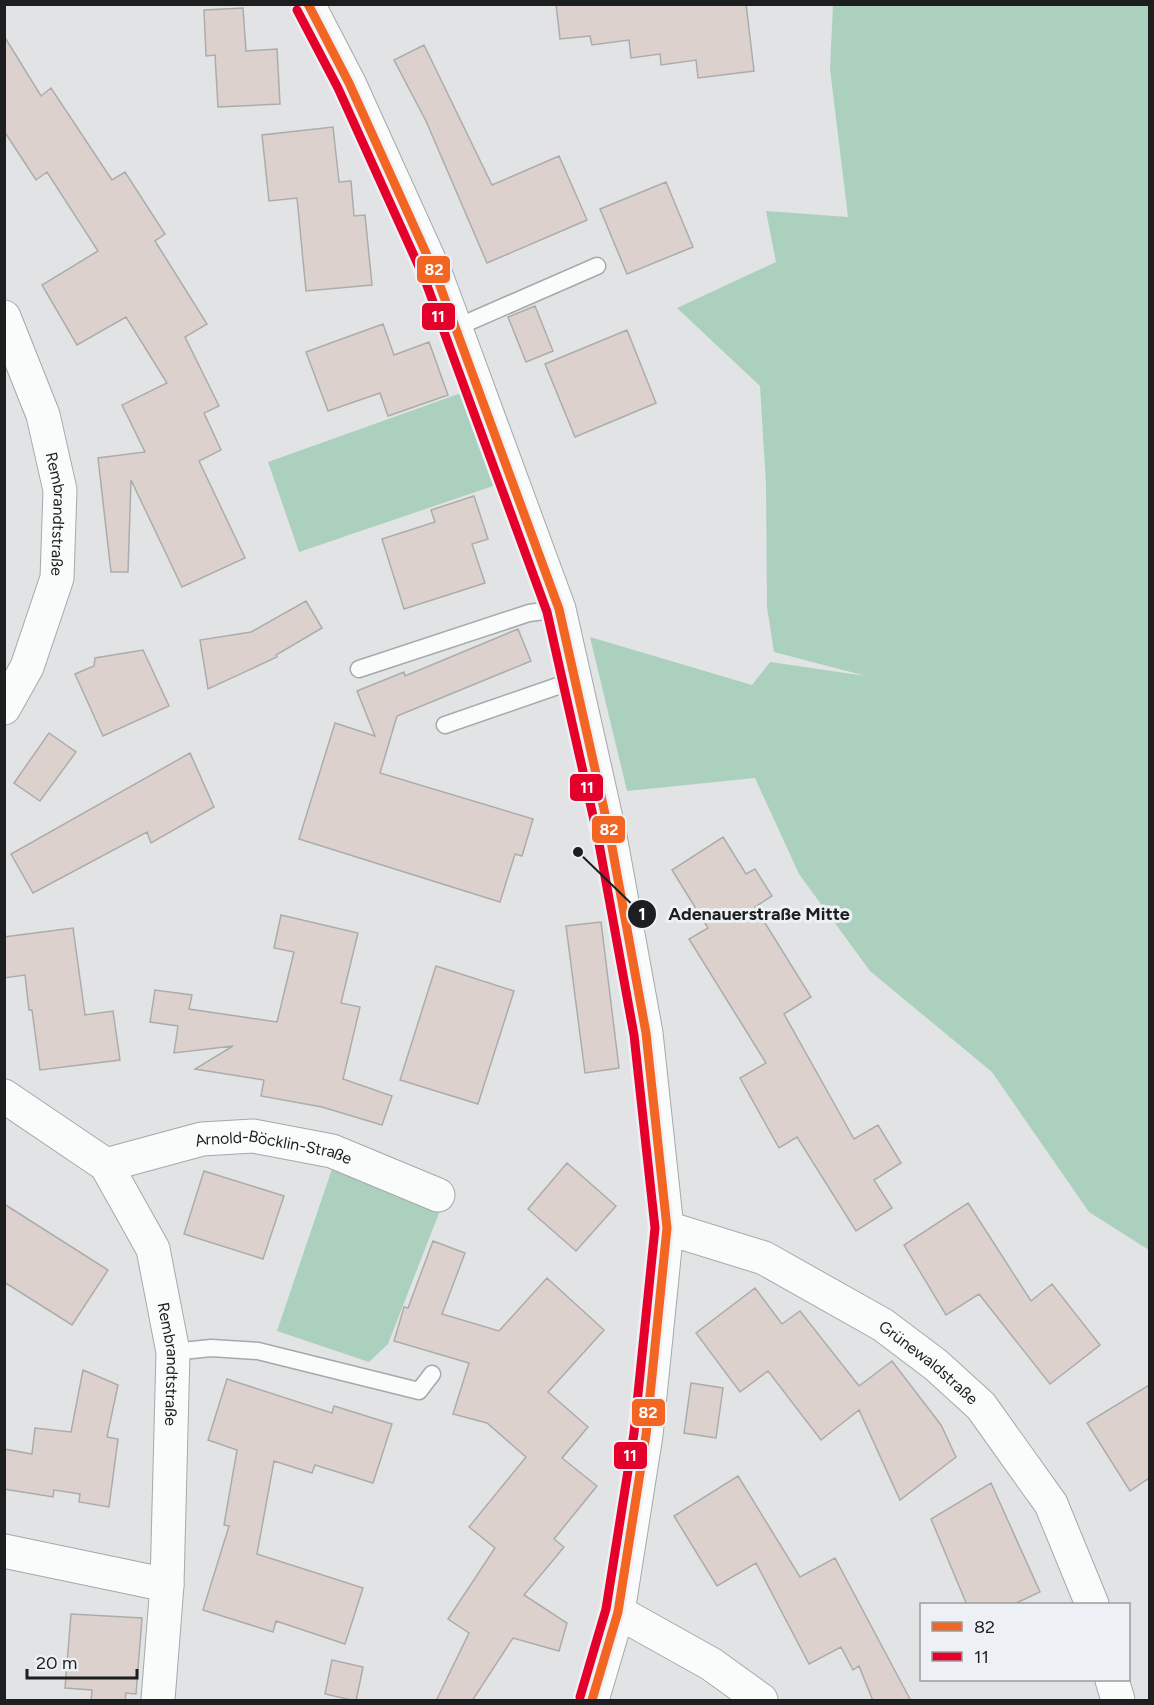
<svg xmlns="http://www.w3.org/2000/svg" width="1154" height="1705" font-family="Figtree,sans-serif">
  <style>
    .green { fill: #acd0be }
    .building { fill: #ddd1cd; stroke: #acacac; stroke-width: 1.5 }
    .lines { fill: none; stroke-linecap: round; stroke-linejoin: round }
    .lane-casing { stroke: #a6a8a9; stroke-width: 19 }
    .street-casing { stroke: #a6a8a9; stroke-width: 35 }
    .lane { stroke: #fafbfb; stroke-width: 16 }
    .street { stroke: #fafbfb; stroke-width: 33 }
    .bus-1-casing { stroke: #edf0f4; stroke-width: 14 }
    .bus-2-casing { stroke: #edf0f4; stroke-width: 14 }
    .bus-1 { stroke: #f26522; stroke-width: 9 }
    .bus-2 { stroke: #e4002b; stroke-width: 9 }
    .labels { text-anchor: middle; stroke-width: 6; stroke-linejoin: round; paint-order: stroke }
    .street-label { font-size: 16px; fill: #1d1e1f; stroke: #edf0f4 }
    .leader { fill: none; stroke: #1d1e1f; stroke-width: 2 }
    .callout-dot { fill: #1d1e1f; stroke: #edf0f4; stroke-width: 2 }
    .mark-label { font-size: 18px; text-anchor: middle; font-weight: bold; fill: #fff }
    .callout-label { font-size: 18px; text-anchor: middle; font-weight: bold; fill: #1d1e1f; stroke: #edf0f4; stroke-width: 6; stroke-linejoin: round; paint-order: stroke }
    .line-badge { stroke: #edf0f4; stroke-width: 2 }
    .badge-label { font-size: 16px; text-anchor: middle; font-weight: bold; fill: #fff }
  </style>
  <rect width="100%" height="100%" fill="#e1e3e5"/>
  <path class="green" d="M833 5H1149V1250L1089 1212 992 1072 870 971 799 874 755 778 627 791 590 637 752 685 770 662 866 676 774 652 767 607 766 484 760 386 677 308 776 262 766 211 848 217 830 69Z
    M464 392 499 484 299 552 268 462Z
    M333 1166 441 1208 388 1344 369 1362 277 1331Z"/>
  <path class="building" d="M556 4H746L754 71 698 78 696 60 661 65 660 54 631 58 629 40 592 45 590 36 560 39Z
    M243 8 246 51 277 49 280 104 218 107 215 55 206 56 204 10Z
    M4 36 41 96 51 88 112 180 125 172 165 234 155 241 207 324 185 337 219 406 204 413 221 450 199 461 245 558 182 587 131 480 128 572H111L98 458 145 452 122 405 167 383 126 317 77 345 42 285 98 251 47 172 36 180 4 131Z
    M424 45 492 185 559 156 587 220 487 263 426 121 394 60Z
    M333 127 339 182 351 181 354 216 365 215 372 285 306 291 297 198 269 201 262 135Z
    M666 182 693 247 627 274 600 209Z
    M535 306 553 351 526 362 508 317Z
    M383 324 394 355 429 342 448 395 388 416 380 393 328 411 306 352Z
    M627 330 656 403 575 437 545 364Z
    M474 496 488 539 472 544 485 583 404 609 382 539 435 522 431 510Z
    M306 601 322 628 276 655 277 657 208 689 200 640 251 632Z
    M518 629 531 661 397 716 380 773 533 819 522 856 515 854 500 902 299 839 335 723 375 736 357 691 404 672 405 676Z
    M143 650 169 706 103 736 75 674 94 666 95 658Z
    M49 733 76 752 40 801 14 783Z
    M190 753 214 807 151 843 147 832 33 893 11 854Z
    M723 837 746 874 755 869 772 896 755 907 811 997 784 1014 854 1139 878 1125 901 1163 874 1180 892 1208 856 1231 797 1137 779 1148 740 1078 766 1063 689 939 708 928 672 870Z
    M281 915 358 933 341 1003 360 1007 343 1079 392 1096 382 1125 322 1107 261 1096 264 1080 195 1069 233 1046 174 1053 178 1026 150 1022 155 990 192 995 189 1009 277 1022 294 952 274 948Z
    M601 922 619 1068 585 1073 566 926Z
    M73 928 85 1015 113 1011 120 1060 40 1070 32 1010H29L25 975 4 978V937Z
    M436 966 514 991 478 1104 400 1080Z
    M567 1163 616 1206 576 1251 528 1209Z
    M204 1171 284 1196 263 1259 184 1234Z
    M968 1203 1031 1301 1052 1284 1100 1345 1050 1384 979 1294 946 1315 904 1245Z
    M4 1204 108 1270 72 1325 4 1282Z
    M433 1241 465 1253 442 1314 499 1331 547 1278 604 1330 548 1392 588 1427 562 1458 597 1486 554 1539 564 1547 524 1595 567 1623 559 1651 513 1638 472 1701H436L469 1633 448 1619 495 1548 469 1527 526 1457 487 1423 453 1414 469 1363 394 1341 404 1307 408 1308Z
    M755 1288 782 1324 800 1311 859 1386 892 1361 941 1425 956 1457 900 1500 859 1410 821 1440 768 1371 740 1392 696 1333Z
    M83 1370 118 1385 107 1437 118 1439 109 1507 79 1502 80 1494 54 1490 53 1497 4 1489V1449L32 1454 35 1428 71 1432Z
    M227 1379 332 1413 334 1406 392 1424 373 1483 315 1465 312 1473 274 1461 257 1554 363 1588 345 1644 276 1621 273 1632 203 1610 229 1526 224 1525 237 1450 208 1440Z
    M691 1383 723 1388 716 1438 684 1433Z
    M1149 1385V1478L1130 1491 1087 1423Z
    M738 1476 800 1577 835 1558 911 1701H873L859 1666 853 1670 841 1647 809 1664 756 1563 717 1586 674 1516Z
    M991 1483 1040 1592 1012 1605H967L931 1519Z
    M71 1614 142 1618 136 1694 126 1693 125 1701H91L92 1690 65 1688Z
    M332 1660 363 1667 356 1701 325 1694Z"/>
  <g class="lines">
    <g class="lane-casing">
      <path id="lane" d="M455 328 597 266
        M359 669 529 613 559 609
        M445 725 575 680
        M173 1352 211 1348 258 1351 419 1391 432 1374"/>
    </g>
    <g class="street-casing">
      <g id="street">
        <path d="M308 4 349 83 436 275 559 609 610 836 646 1033 667 1228 646 1435 618 1612 592 1700"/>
        <path id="s1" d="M4 317 43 415 60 490 57 578 27 667 4 708"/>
        <path id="s2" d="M4 1096 106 1165 153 1249 173 1352 167 1585 158 1700"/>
        <path id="s3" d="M106 1165 202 1139 253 1136 332 1151 438 1195"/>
        <path id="s4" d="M667 1228 764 1258 883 1325 936 1365 981 1406 1051 1504 1092 1604"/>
        <path d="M4 1551 167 1585"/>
        <path d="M618 1612 711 1664 761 1700"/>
        <path d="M1112 1680 1118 1700"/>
      </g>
    </g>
    <use href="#lane" class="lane"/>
    <use href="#street" class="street"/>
    <g class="bus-1-casing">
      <path id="bus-1" d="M308 4 349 83 436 275 559 609 610 836 646 1033 667 1228 646 1435 618 1612 592 1700"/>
    </g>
    <g class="bus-2-casing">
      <path id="bus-2" d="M297 10 338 88 425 280 547 612 598 838 634 1035 655 1228 634 1433 606 1609 580 1697"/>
    </g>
    <use href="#bus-1" class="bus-1"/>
    <use href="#bus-2" class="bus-2"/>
  </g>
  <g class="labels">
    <g class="street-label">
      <text dy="6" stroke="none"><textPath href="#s1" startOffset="206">Rembrandtstraße</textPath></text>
      <text dy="6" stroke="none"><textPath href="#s3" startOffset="172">Arnold-Böcklin-Straße</textPath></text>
      <text dy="6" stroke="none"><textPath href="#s4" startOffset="297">Grünewaldstraße</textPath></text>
      <text dy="6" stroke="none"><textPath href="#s2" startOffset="336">Rembrandtstraße</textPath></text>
    </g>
  </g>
  <path class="leader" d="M578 852L642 914"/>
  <g class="callout-dot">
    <circle cx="578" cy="852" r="6"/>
    <circle cx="642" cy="914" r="15"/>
  </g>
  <g class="mark-label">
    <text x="642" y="920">1</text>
  </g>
  <g class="callout-label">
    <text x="759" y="920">Adenauerstraße Mitte</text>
  </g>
  <g class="line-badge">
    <rect x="416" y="255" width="35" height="29" rx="6" fill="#f26522"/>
    <rect x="421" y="302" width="35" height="29" rx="6" fill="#e4002b"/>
    <rect x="569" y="773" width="35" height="29" rx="6" fill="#e4002b"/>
    <rect x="591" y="815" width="35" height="29" rx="6" fill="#f26522"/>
    <rect x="631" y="1398" width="35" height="29" rx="6" fill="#f26522"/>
    <rect x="613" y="1441" width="35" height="29" rx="6" fill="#e4002b"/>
  </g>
  <g class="badge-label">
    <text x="434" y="275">82</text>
    <text x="438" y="322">11</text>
    <text x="587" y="793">11</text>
    <text x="609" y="835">82</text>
    <text x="648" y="1418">82</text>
    <text x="630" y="1461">11</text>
  </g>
  <rect width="1154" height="1705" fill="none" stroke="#1d1e1f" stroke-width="12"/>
  <rect x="920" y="1603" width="210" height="78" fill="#edf0f4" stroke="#9a9c9f" stroke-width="1.5"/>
  <rect x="932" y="1622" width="30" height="9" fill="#f26522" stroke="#9a9c9f" stroke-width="1.5"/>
  <text x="974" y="1633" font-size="18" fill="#1d1e1f">82</text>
  <rect x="932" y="1652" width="30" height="9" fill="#e4002b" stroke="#9a9c9f" stroke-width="1.5"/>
  <text x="974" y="1663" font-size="18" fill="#1d1e1f">11</text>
  <path d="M27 1669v9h110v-9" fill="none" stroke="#1d1e1f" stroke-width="3"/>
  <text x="36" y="1669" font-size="18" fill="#1d1e1f" stroke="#edf0f4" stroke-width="4.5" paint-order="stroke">20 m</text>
</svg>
